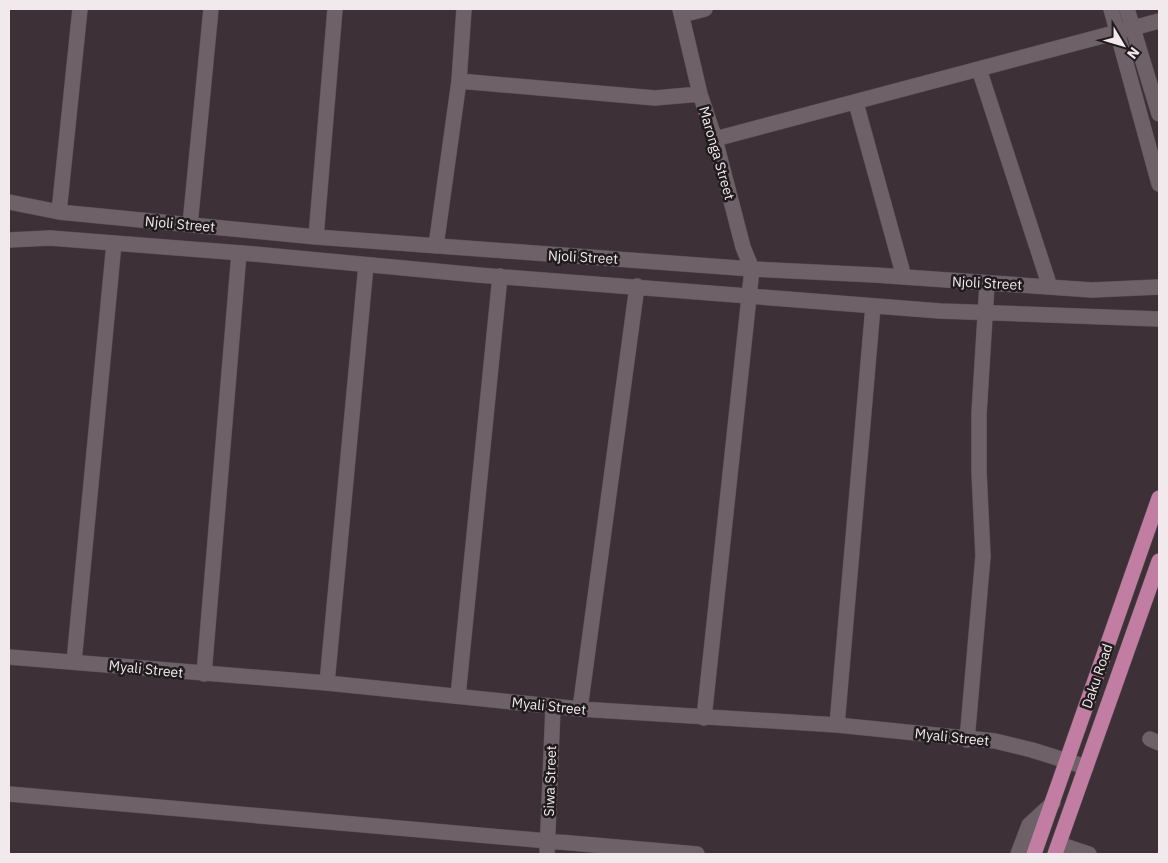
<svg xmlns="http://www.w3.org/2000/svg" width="1168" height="863" font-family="'IBM Plex Sans',sans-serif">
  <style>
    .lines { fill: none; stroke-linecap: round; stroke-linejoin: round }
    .minor-casing { stroke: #594f54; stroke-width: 16 }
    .major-casing { stroke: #594f54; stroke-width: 16 }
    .minor { stroke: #6e6167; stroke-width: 15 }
    .major { stroke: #c27ea2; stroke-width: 15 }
    .labels { text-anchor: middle; stroke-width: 5; stroke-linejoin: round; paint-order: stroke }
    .street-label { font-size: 14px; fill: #f1e9ec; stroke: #201b1d }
  </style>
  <rect width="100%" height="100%" fill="#3d3137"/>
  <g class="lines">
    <g class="minor-casing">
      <path id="minor" d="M680 9 700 94 715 139 743 247 752 269 704 718
        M1111 9 1159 184
        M1127 9 1159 114
        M682 15 705 9
        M979 69 1050 287
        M459 81 655 98 700 94
        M856 103 904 277
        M715 139 1159 21
        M9 202 59 212 316 237 752 269 875 275 1092 290 1159 287
        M59 212 80 9
        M190 225 211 9
        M316 237 335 9
        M9 240 50 238 254 254 478 275 940 311 1159 319
        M436 246 459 81 464 9
        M9 657 327 683 580 709 837 725 995 741 1032 750 1086 767
        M74 662 114 243
        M204 674 239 253
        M327 683 366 265
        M458 696 500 276
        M580 709 637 286
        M837 725 873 306
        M1150 739 1159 743
        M967 740 983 556 979 471V414L987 284
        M9 794 697 854
        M1059 844 1089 854
        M547 854 553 707
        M1018 854 1029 825 1053 803"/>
    </g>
    <g class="major-casing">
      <path id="major" d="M1034 854 1159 498
        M1055 854 1159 561"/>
    </g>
    <use href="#minor" class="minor"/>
    <use href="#major" class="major"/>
  </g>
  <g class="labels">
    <g class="street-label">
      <text transform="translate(717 153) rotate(74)" y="5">Maronga Street</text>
      <text transform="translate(180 224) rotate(5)" y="5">Njoli Street</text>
      <text transform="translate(583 257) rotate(3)" y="5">Njoli Street</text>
      <text transform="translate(987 283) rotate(3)" y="5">Njoli Street</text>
      <text transform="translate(146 669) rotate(6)" y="5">Myali Street</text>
      <text transform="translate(1097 676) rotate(-71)" y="5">Daku Road</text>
      <text transform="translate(549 706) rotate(6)" y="5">Myali Street</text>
      <text transform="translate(952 737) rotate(6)" y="5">Myali Street</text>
      <text transform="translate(550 781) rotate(-88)" y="5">Siwa Street</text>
    </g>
  </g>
  <rect width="1168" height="863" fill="none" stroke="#f1e9ec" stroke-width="20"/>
  <g transform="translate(1123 45) rotate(128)" stroke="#201b1d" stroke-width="4" paint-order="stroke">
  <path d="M0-4L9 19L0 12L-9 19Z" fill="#f1e9ec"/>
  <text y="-8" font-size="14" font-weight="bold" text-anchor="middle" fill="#f1e9ec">N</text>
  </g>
</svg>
